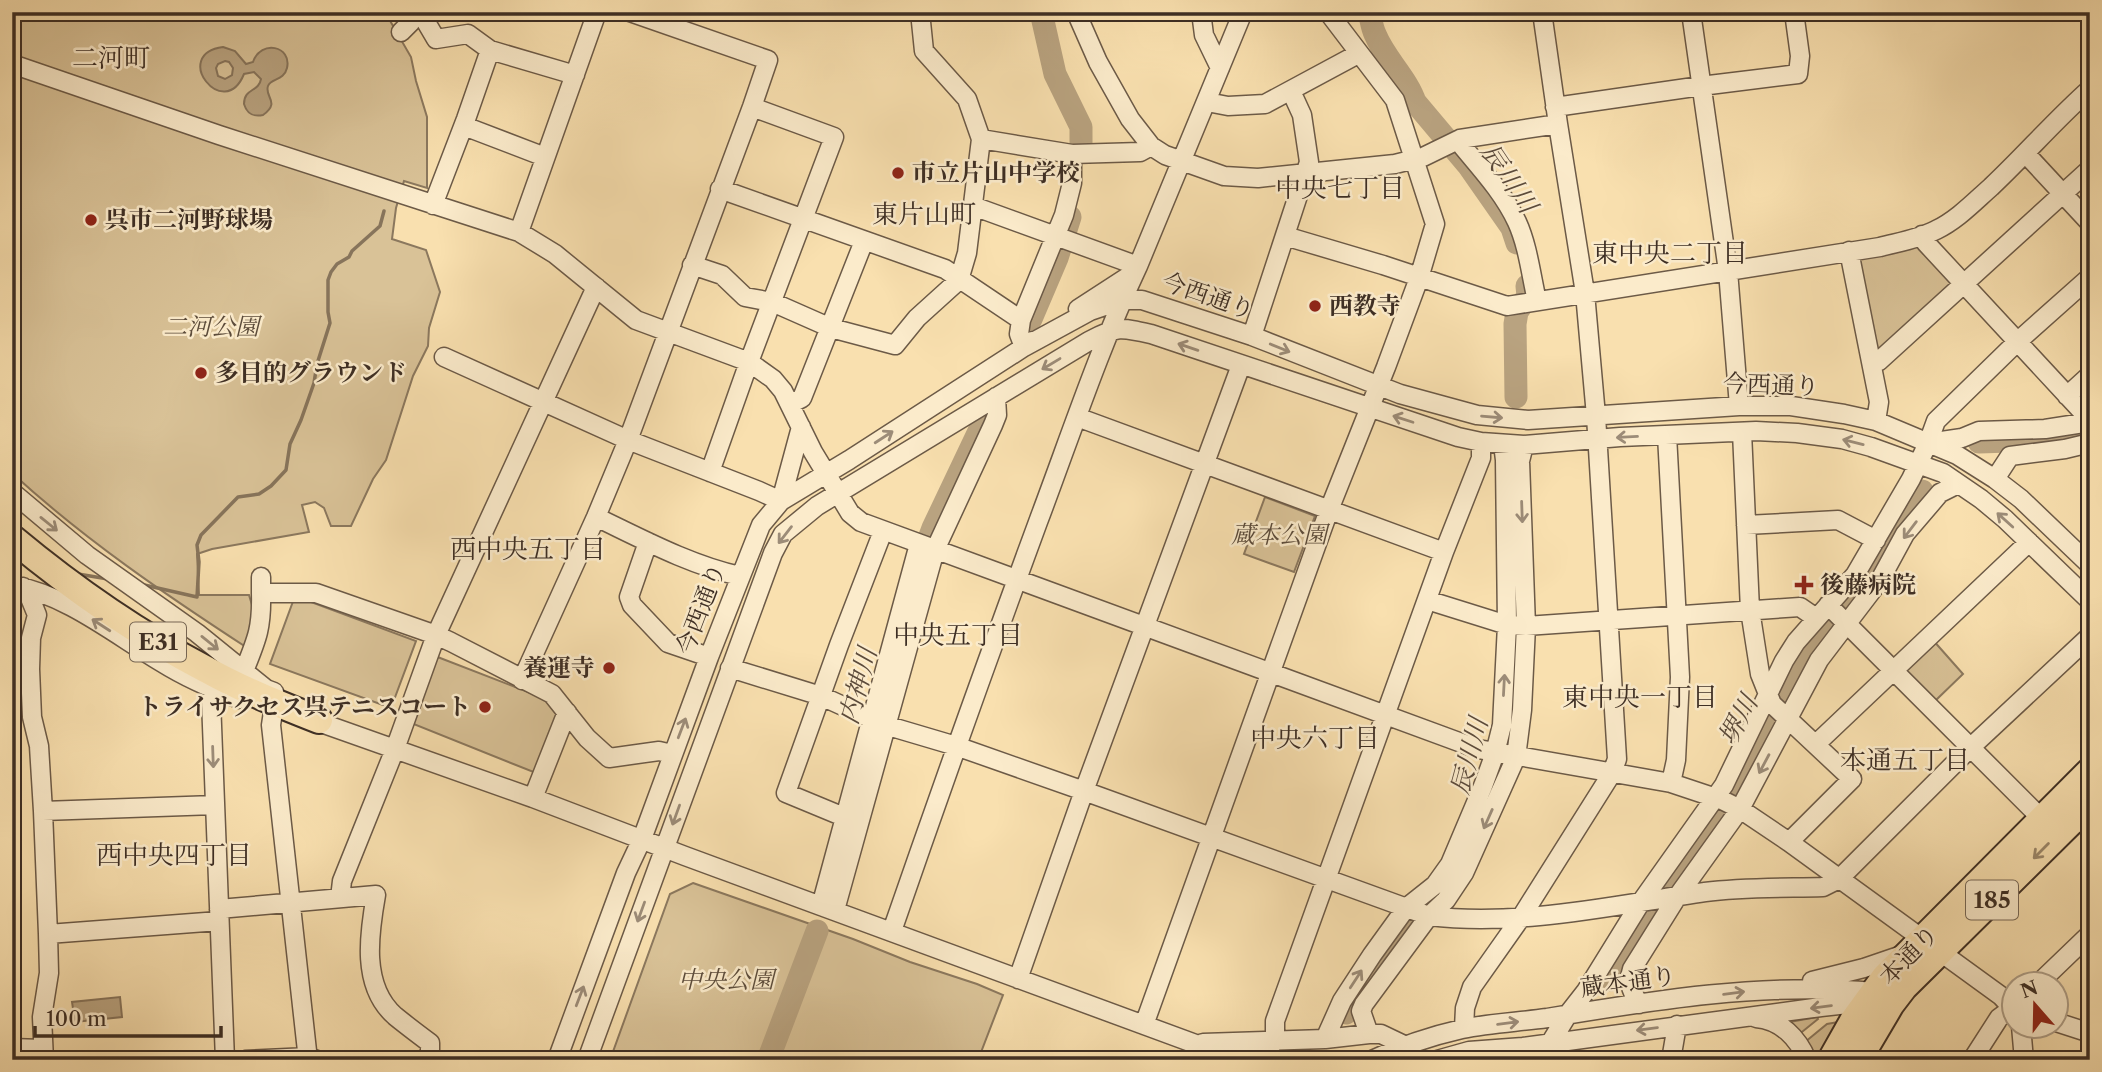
<svg xmlns="http://www.w3.org/2000/svg" width="2102" height="1072" font-family="'Libre Caslon Text','Noto Serif JP',serif">
  <style>
    .green { fill: #d9c297; stroke: #8b785e; stroke-width: 2 }
    .water { fill: #b9a380; stroke: #87745b; stroke-width: 2; fill-rule: evenodd }
    .lines { fill: none; stroke-linecap: round; stroke-linejoin: round }
    .stream { stroke: #87745b; stroke-width: 3.5 }
    .river { stroke: #b9a380; stroke-width: 23 }
    .minor-casing { stroke: #6c5a47; stroke-width: 21 }
    .highway-casing { stroke: #3d2e24; stroke-width: 30 }
    .minor { stroke: #fbebcb; stroke-width: 18 }
    .highway { stroke: #f9e0af; stroke-width: 26 }
    .oneway { stroke: #9c8c78 }
    .oneway2 { stroke: #9b876a }
    .poi-dot { fill: #8f2418; stroke: #fbebcb; stroke-width: 2.5 }
    .labels { text-anchor: middle; stroke-width: 5; stroke-linejoin: round; paint-order: stroke }
    .shield { fill: #fbebcb; stroke: #766756; stroke-width: 2 }
    .shield-label { font-size: 23px; font-weight: bold; fill: #3d2e24 }
    .poi-label { font-size: 24px; font-weight: bold; fill: #3d2e24; stroke: #fbebcb; text-anchor: start }
    .street-label { font-size: 24px; fill: #3d2e24; stroke: #fbebcb }
    .park-label { font-size: 24px; font-style: italic; fill: #5c4c3b; stroke: #fbebcb }
    .neighbourhood-label { font-size: 26px; fill: #3d2e24; stroke: #fbebcb }
    .water-label { font-size: 26px; font-style: italic; fill: #5c4b3b; stroke: #fbebcb }
  </style>
  <rect width="100%" height="100%" fill="#f9e0af"/>
  <filter id="stains"><feTurbulence type="fractalNoise" baseFrequency=".00286" numOctaves="4"/><feColorMatrix values="0 0 0 0 .2 0 0 0 0 .09 0 0 0 0 .02 0 0 0 .5 -.17"/></filter>
  <radialGradient id="worn" r=".72"><stop offset=".6" stop-color="#630" stop-opacity="0"/><stop offset="1" stop-color="#630" stop-opacity=".3"/></radialGradient>
  <path class="green" d="M12 12H385L411 57 416 81 427 117V188L404 181 396 208 392 239 426 250 440 292 429 328 428 346 413 376 386 460 373 479 351 526H331L324 508 315 502 302 505 309 532 212 549 197 554 199 595H249L255 615 249 649C166 595 85 540 12 473Z
    M1921 243 1958 284 1874 358 1853 257Z
    M1265 497 1315 516 1294 572 1244 554Z
    M295 596 416 641 391 708 270 664Z
    M1932 639 1963 674 1935 701 1903 667Z
    M435 656 549 700 559 715 536 773 411 723Z
    M693 883 853 939 910 962 977 984 1003 995 978 1060H610L670 894Z
    M1817 1017 1818 1019 1797 1036 1784 1023Z
    M1838 1022 1829 1045 1817 1060H1811L1805 1042 1827 1024Z"/>
  <path class="water" d="M223 47 235 51 246 64 253 62C261 39 292 46 287 68 284 81 271 78 268 86 264 97 281 102 263 115 253 117 247 114 244 104 244 88 259 92 261 79L254 72 244 74C224 123 170 54 223 47ZM225 61 229 62 233 68 232 75 225 79 218 76 216 68 218 64Z
    M120 997 122 1017 75 1022 72 1002Z"/>
  <g class="lines">
    <path class="stream" d="M78 574 108 579
      M140 584 197 597 199 562 197 545 201 535 238 497 259 494 271 486 286 470 290 444 301 420 314 383 317 364 330 323 328 312V280L331 272 337 264 349 257 352 251 380 226 384 211"/>
    <path class="river" d="M1041 12 1055 74 1081 127V146
      M1369 12C1371 19 1372 28 1375 34 1385 59 1407 78 1415 102L1468 165 1512 228 1517 243
      M1031 319 1057 258 1070 217
      M1516 397 1515 324 1517 312 1528 296 1527 286
      M1979 442 2044 440 2090 431
      M919 565 933 528 981 427
      M1512 684 1515 639V603
      M1611 980 1652 909 1688 852 1720 811 1781 694 1805 655 1829 623 1869 581 1922 491
      M1346 1013 1361 988 1409 927 1432 906
      M768 1060 817 931"/>
    <g class="minor-casing">
      <path id="minor" d="M418 12 426 22 436 39 468 34 490 50 575 75
        M1076 12 1098 62 1130 119 1151 146 1165 155 1224 176 1258 178 1395 164 1423 157 1460 139 1558 124
        M1201 12 1204 35 1220 68
        M1691 12 1728 271 1739 406
        M401 32 411 22V12
        M12 64 219 135 519 232 555 254 636 320 749 362 773 379 783 391 813 452 850 513 861 522 1478 749 1671 783 1722 800 1740 809 1789 842 2001 996 2014 1010
        M1207 102 1228 106 1265 104 1358 54
        M1555 107 1701 86 1798 74 1800 56 1794 12
        M464 126 545 157
        M981 139 1072 154 1140 152 1151 146
        M1460 139 1463 147C1483 171 1504 194 1517 222 1528 246 1531 275 1537 301
        M2026 154 2090 223
        M720 189 945 269 1021 320
        M433 205 466 119 490 50
        M973 206 1138 266
        M519 232 597 12
        M1922 235 1926 243 2090 420
        M1285 236 1383 265 1507 306 1880 247C1899 242 1919 239 1936 230 1957 220 1974 202 1991 187 2025 155 2055 120 2090 89
        M1849 251 1879 402 1876 421
        M692 265 722 275 745 297 772 302 831 328 895 345 917 318 959 280 967 253 981 139 967 99 924 51 920 12
        M1078 309 1135 272
        M1252 336 1309 162 1302 115 1291 91
        M1032 341 1024 347 1019 334 1021 320 1064 215 1072 183V154
        M444 357 628 440 759 491 781 501 801 427
        M1872 363 1879 361 2090 169
        M2067 396 2090 375
        M790 404 802 398 864 241
        M1077 417 1444 552
        M1742 432 1750 610 1760 674 1772 704 1852 779 1789 842
        M1667 435 1680 677 1676 760 1671 783
        M1928 443 1962 438 1979 431 2045 429 2090 422
        M710 472 749 362 834 137 752 107
        M1995 479 2010 456 2065 449 2090 443
        M12 492 87 555 197 633 266 689 274 692
        M596 517C642 539 690 565 740 576
        M1746 525 1838 520 1876 540
        M648 542 629 597 632 605 668 643 709 657
        M261 577V593H316L436 635 451 642 552 694 587 738 609 758 659 751 672 754
        M12 585C67 595 114 634 161 662 185 677 212 689 239 699
        M23 587 28 593 37 615 31 638 30 669 32 717 39 746 43 811 48 934 49 973 42 1017 44 1060
        M1427 600 1507 625 1526 626 1800 607 1816 618
        M1828 605 2042 819
        M730 668 821 696 885 725 956 746 1084 791 1429 916C1520 927 1615 905 1705 892 1744 887 1785 888 1823 887L1839 879 1970 748 2090 636
        M244 671C257 639 262 628 261 593
        M522 680 596 517 628 440 752 107 768 60 630 12
        M214 689 211 700 225 1060
        M273 712 271 725 308 1060
        M310 719 533 798 685 856 1239 1060
        M1816 744 2029 542
        M533 798 567 712
        M43 811 215 805
        M2076 816 2090 829
        M844 817 786 793 839 645 883 531
        M340 898 342 881 395 749 436 635 596 287
        M821 906 919 544
        M219 909 376 895C369 934 361 986 395 1016 406 1025 418 1034 430 1043V1051L427 1060
        M835 910 935 550 993 425 997 415 996 397
        M892 931C939 795 988 658 1038 522 1070 437 1099 349 1138 266L1243 12
        M48 934 219 921
        M1018 979 1084 791 1241 365
        M1812 981 1864 968 1902 955
        M2038 984 2090 934
        M1639 1004C1632 991 1627 984 1632 969L1677 897 1740 809 1819 660 1880 580 1905 534 1940 493 1958 484
        M1756 1018C1781 1020 1798 1038 1807 1060
        M2056 1022 2090 1033
        M1144 1025 1329 510 1386 367 1419 278 1435 224 1395 100 1328 12
        M2021 1026 2024 1060
        M1464 1028 1465 1008 1472 987 1520 919 1612 773 1617 759 1596 416 1585 293 1558 124 1542 12
        M1369 1034 1361 1011 1364 1004 1429 916 1446 900 1464 873 1516 757 1522 710 1526 626 1520 461 1524 445
        M1325 1039 1342 1001 1372 955 1406 908 1435 885 1450 864 1483 786 1495 753 1502 725 1507 625 1505 460 1503 444
        M1275 1042V1021L1444 552 1481 458V442
        M1203 1043 1325 1039 1369 1034H1381L1404 1045
        M12 1048 42 1049
        M245 1060 309 1057 317 1060
        M557 1060 626 873 642 839 709 657 761 525 781 501 849 460 1024 347 1090 311 1122 300H1142L1252 336 1400 394 1477 415 1528 420 1739 406H1791L1844 414 1876 421 1957 455 1995 479 2021 499 2090 565
        M587 1060 773 553 783 534 817 506 1089 341C1117 326 1121 327 1151 334L1458 437 1481 442 1524 445 1620 437 1756 431 1797 433 1842 439 1871 447 1943 473 1981 499 2005 519 2090 601
        M1372 1060C1401 1046 1431 1036 1462 1029 1490 1023 1519 1022 1547 1018 1655 1000 1765 982 1874 992L1882 994
        M1437 1060 1469 1051 1523 1047 1821 1007 1866 1002 1873 1004
        M1540 1060 1568 1014 1586 991 1641 902 1724 785 1784 661 1796 642 1855 575 1911 479 1928 443 1936 421 2017 342 2090 277
        M1671 1060 1677 1025
        M1972 1060 1999 1018 2014 1007"/>
    </g>
    <g class="highway-casing">
      <path id="highway" d="M12 538C72 588 138 634 207 670 243 690 281 705 319 720
        M1831 1060 1853 1021 1885 977 2090 771
        M1858 1060 1891 1004 1904 987 2090 803"/>
    </g>
    <use href="#minor" class="minor"/>
    <use href="#highway" class="highway"/>
  </g>
  <defs><path id="oneway-shaft" d="M-6 0H5M1.5-3L5.5 0L1.5 3" fill="none" stroke-width="1.6" stroke-linecap="round" stroke-linejoin="round" transform="scale(1.75)"/></defs>
  <g class="oneway">
    <use href="#oneway-shaft" transform="translate(1188 347) rotate(-161)"/>
    <use href="#oneway-shaft" transform="translate(1280 348) rotate(22)"/>
    <use href="#oneway-shaft" transform="translate(1051 364) rotate(149)"/>
    <use href="#oneway-shaft" transform="translate(1492 417) rotate(5)"/>
    <use href="#oneway-shaft" transform="translate(1403 419) rotate(-162)"/>
    <use href="#oneway-shaft" transform="translate(884 437) rotate(-33)"/>
    <use href="#oneway-shaft" transform="translate(1627 437) rotate(177)"/>
    <use href="#oneway-shaft" transform="translate(1853 442) rotate(-166)"/>
    <use href="#oneway-shaft" transform="translate(1522 512) rotate(88)"/>
    <use href="#oneway-shaft" transform="translate(2005 520) rotate(-138)"/>
    <use href="#oneway-shaft" transform="translate(49 524) rotate(39)"/>
    <use href="#oneway-shaft" transform="translate(1910 530) rotate(127)"/>
    <use href="#oneway-shaft" transform="translate(785 535) rotate(128)"/>
    <use href="#oneway-shaft" transform="translate(101 625) rotate(-147)"/>
    <use href="#oneway-shaft" transform="translate(210 643) rotate(39)"/>
    <use href="#oneway-shaft" transform="translate(1504 685) rotate(-87)"/>
    <use href="#oneway-shaft" transform="translate(682 728) rotate(-69)"/>
    <use href="#oneway-shaft" transform="translate(213 757) rotate(88)"/>
    <use href="#oneway-shaft" transform="translate(1764 764) rotate(118)"/>
    <use href="#oneway-shaft" transform="translate(676 815) rotate(110)"/>
    <use href="#oneway-shaft" transform="translate(1488 819) rotate(114)"/>
    <use href="#oneway-shaft" transform="translate(641 912) rotate(110)"/>
    <use href="#oneway-shaft" transform="translate(1356 979) rotate(-57)"/>
    <use href="#oneway-shaft" transform="translate(1734 993) rotate(-7)"/>
    <use href="#oneway-shaft" transform="translate(580 996) rotate(-69)"/>
    <use href="#oneway-shaft" transform="translate(1821 1007) rotate(173)"/>
    <use href="#oneway-shaft" transform="translate(1508 1023) rotate(-7)"/>
    <use href="#oneway-shaft" transform="translate(1647 1029) rotate(173)"/>
  </g>
  <use class="oneway2" href="#oneway-shaft" transform="translate(2041 851) rotate(135)"/>
  <g class="poi-dot">
    <circle cx="898" cy="173" r="7"/>
    <circle cx="91" cy="220" r="7"/>
    <circle cx="1315" cy="306" r="7"/>
    <circle cx="201" cy="373" r="7"/>
    <path d="M1800.5 574.5h7v7h7v7h-7v7h-7v-7h-7v-7h7z"/>
    <circle cx="609" cy="668" r="7"/>
    <circle cx="485" cy="707" r="7"/>
  </g>
  <g class="labels">
    <g class="shield">
      <rect x="130" y="622.5" width="56" height="39" rx="5"/>
      <rect x="1966" y="880.5" width="52" height="39" rx="5"/>
    </g>
    <g class="shield-label">
      <text x="158" y="650">E31</text>
      <text x="1992" y="908">185</text>
    </g>
    <g class="poi-label">
      <text x="912" y="181">市立片山中学校</text>
      <text x="105" y="228">呉市二河野球場</text>
      <text x="1329" y="314">西教寺</text>
      <text x="215" y="381">多目的グラウンド</text>
      <text x="1820" y="593">後藤病院</text>
      <text x="595" y="676" text-anchor="end">養運寺</text>
      <text x="471" y="715" text-anchor="end">トライサクセス呉テニスコート</text>
    </g>
    <g class="street-label">
      <text transform="translate(1208 296) rotate(19)" y="8">今西通り</text>
      <text transform="translate(1771 385) rotate(2)" y="8">今西通り</text>
      <text transform="translate(701 609) rotate(-69)" y="8">今西通り</text>
      <text transform="translate(1909 955) rotate(-46)" y="8">本通り</text>
      <text transform="translate(1628 982) rotate(-8)" y="8">蔵本通り</text>
    </g>
    <g class="park-label">
      <text x="211" y="335">二河公園</text>
      <text x="1279" y="543">蔵本公園</text>
      <text x="726" y="988">中央公園</text>
    </g>
    <g class="neighbourhood-label">
      <text x="111" y="67">二河町</text>
      <text x="1340" y="197">中央七丁目</text>
      <text x="924" y="223">東片山町</text>
      <text x="1670" y="262">東中央二丁目</text>
      <text x="528" y="558">西中央五丁目</text>
      <text x="958" y="644">中央五丁目</text>
      <text x="1640" y="706">東中央一丁目</text>
      <text x="1315" y="747">中央六丁目</text>
      <text x="1905" y="769">本通五丁目</text>
      <text x="174" y="864">西中央四丁目</text>
    </g>
    <g class="water-label">
      <text transform="translate(1509 178) rotate(56)" y="9">辰川川</text>
      <text transform="translate(858 686) rotate(-75)" y="9">内神川</text>
      <text transform="translate(1738 720) rotate(-62)" y="9">堺川</text>
      <text transform="translate(1469 756) rotate(-75)" y="9">辰川川</text>
    </g>
  </g>
  <rect width="2102" height="1072" fill="none" stroke="#f9e0af" stroke-width="42"/>
  <rect x="14" y="14" width="2074" height="1044" fill="none" stroke="#3d2e24" stroke-width="3.5"/>
  <rect x="21" y="21" width="2060" height="1030" fill="none" stroke="#3d2e24" stroke-width="2"/>
  <g transform="translate(2035 1005) rotate(340)"><circle r="33" fill="#fbebcb" stroke="#af9f88" stroke-width="2"/>
  <path d="M0-5L12 26L0 18L-12 26Z" fill="#8f2418"/>
  <text y="-10" font-size="19" font-weight="bold" text-anchor="middle" fill="#3d2e24">N</text>
  </g>
  <path d="M35 1026v10h186v-10" fill="none" stroke="#3d2e24" stroke-width="3.5"/>
  <text x="46" y="1026" font-size="21" fill="#3d2e24" stroke="#fbebcb" stroke-width="5" paint-order="stroke">100 m</text>
  <rect width="100%" height="100%" filter="url(#stains)"/>
  <rect width="100%" height="100%" fill="url(#worn)"/>
</svg>
